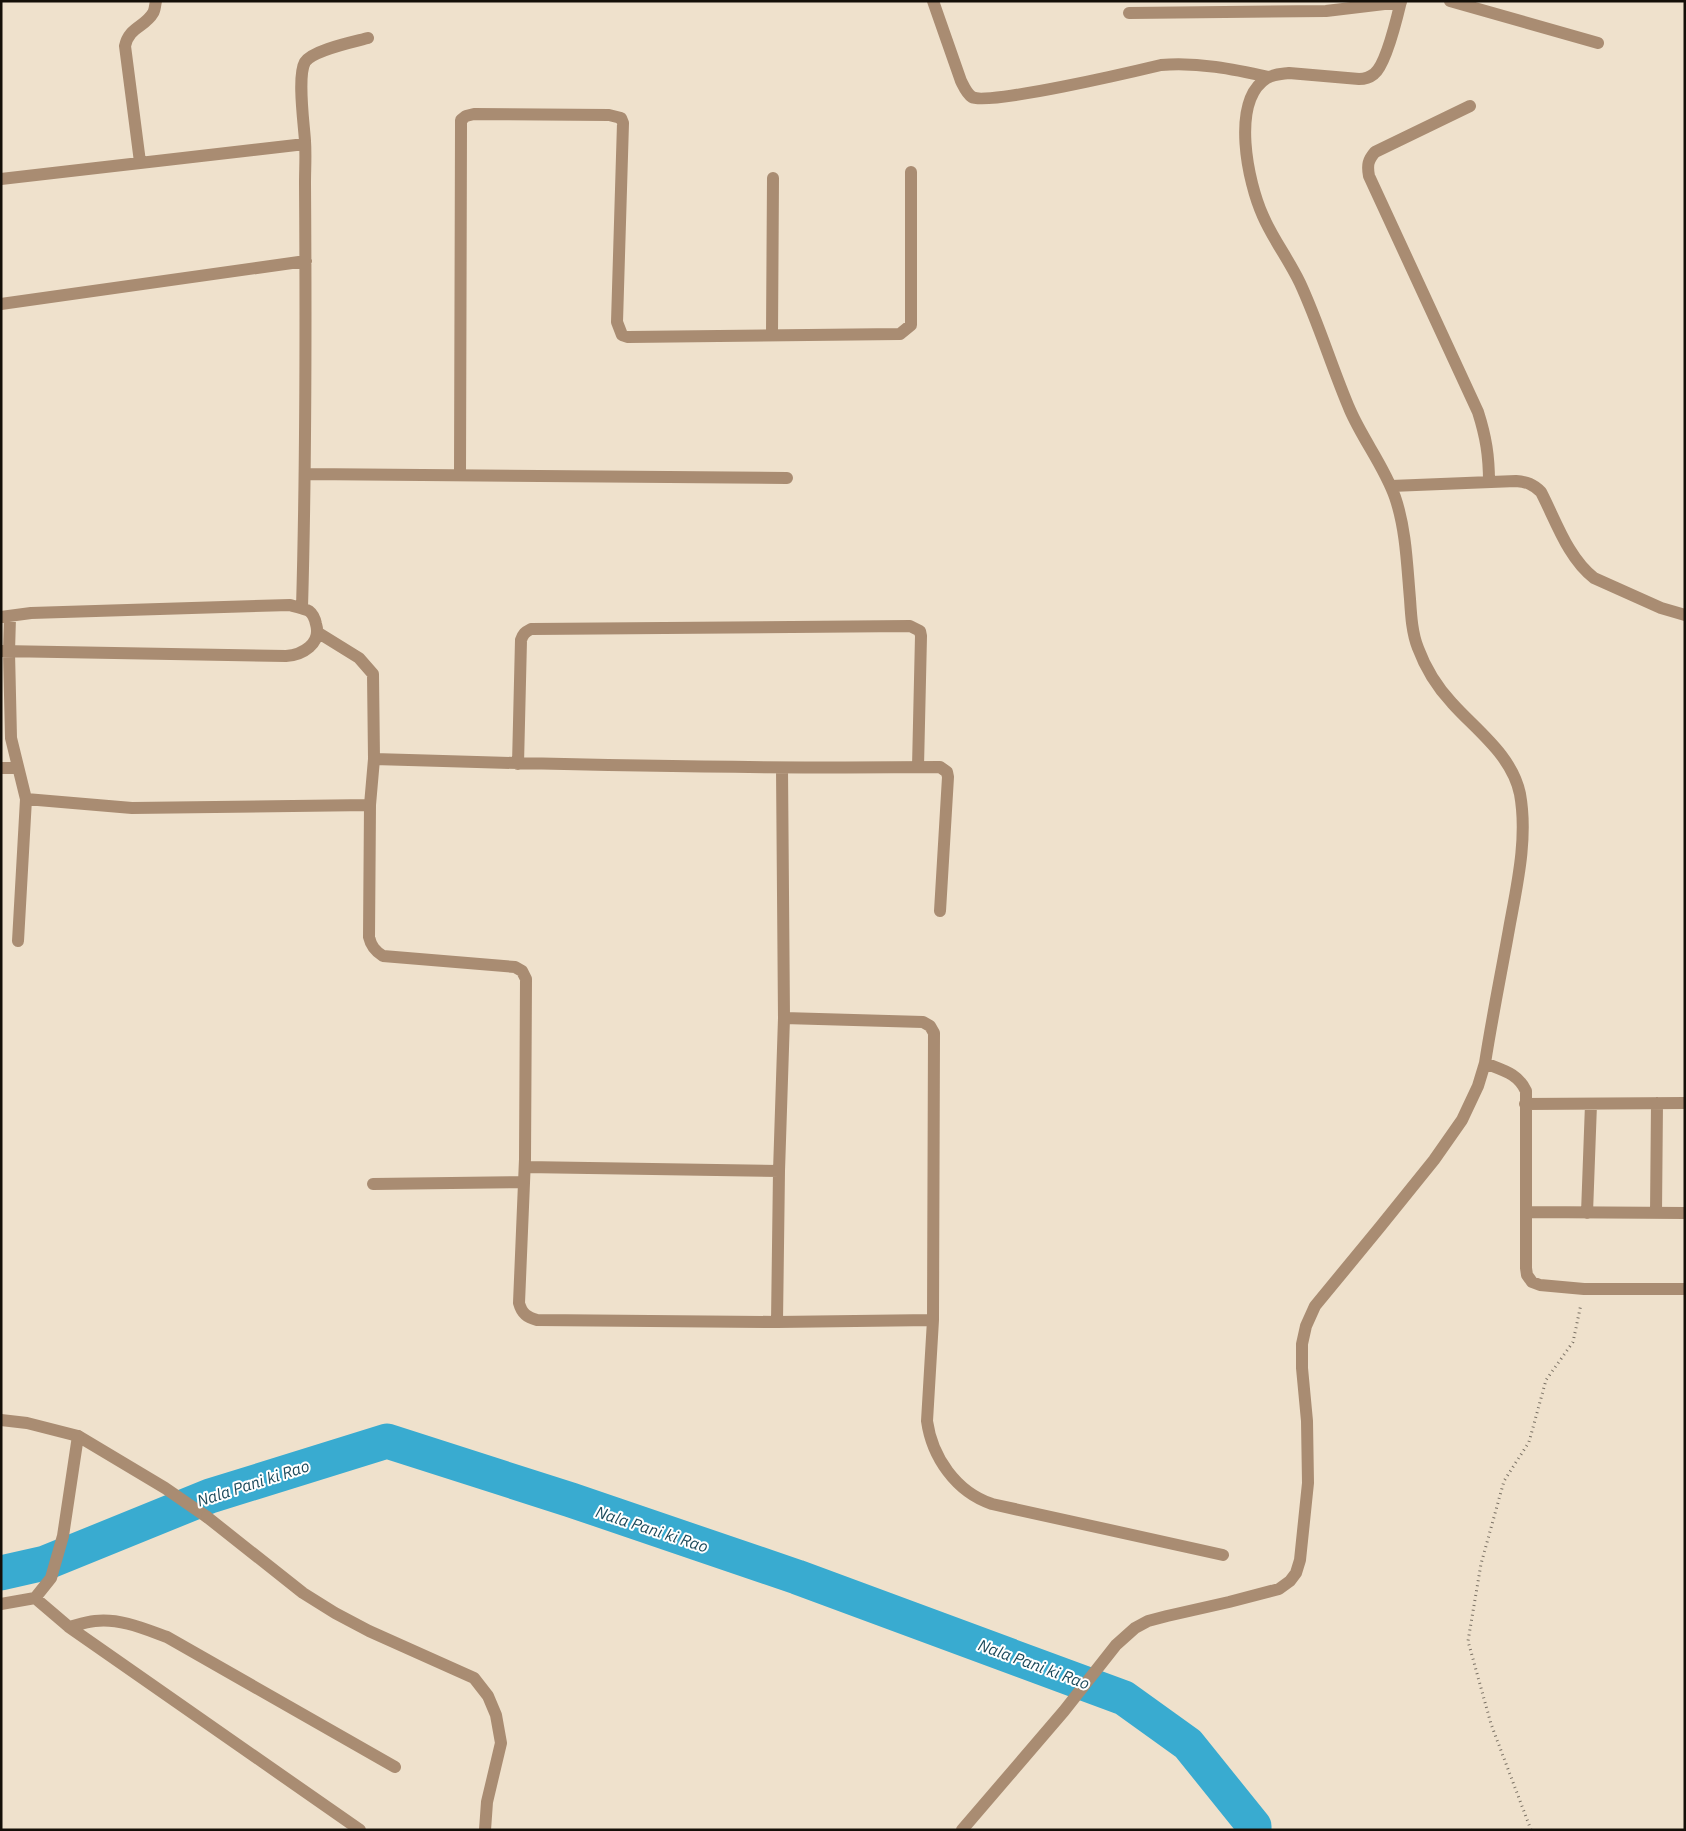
<svg xmlns="http://www.w3.org/2000/svg" width="1686" height="1831" font-family="'IBM Plex Sans',sans-serif">
  <style>
    .lines { fill: none; stroke-linecap: round; stroke-linejoin: round }
    .river { stroke: #39abd0; stroke-width: 35 }
    .path { stroke: #7b7265; stroke-width: 3; stroke-dasharray: 1 4; stroke-linecap: butt }
    .minor { stroke: #a98c72; stroke-width: 12 }
    .tertiary { stroke: #a98c72; stroke-width: 12 }
    .labels { text-anchor: middle; stroke-width: 4; stroke-linejoin: round; paint-order: stroke }
    .water-label { font-size: 16px; font-style: italic; fill: #1c4a5b; stroke: #fff }
  </style>
  <rect width="100%" height="100%" fill="#efe1cc"/>
  <g class="lines">
    <path class="river" d="M1 1573 45 1563 210 1496 387 1441 571 1500 797 1577 1124 1698 1188 1744 1254 1826V1830"/>
    <path class="path" d="M1531 1830 1491 1724 1468 1641 1481 1564 1504 1481 1529 1442 1546 1380 1573 1342 1581 1304"/>
    <path class="minor" d="M933 1 961 81C964 87 967 94 972 97 987 106 1136 71 1161 65 1198 62 1233 69 1269 77
      M1450 1 1598 43
      M1129 13 1326 11 1401 2
      M1470 106 1375 152C1368 160 1367 165 1369 176L1478 412C1486 437 1489 456 1489 482
      M140 162 125 46C129 27 145 27 153 13 155 10 155 5 156 1
      M1 179 305 144
      M1 304 306 261
      M772 334 773 178
      M305 474 787 478
      M460 474 461 127V120L466 116 474 114 609 115 621 118 623 123 617 322 622 335 628 337 900 334 911 325V172
      M1391 486 1516 481C1527 482 1533 484 1541 492 1556 521 1568 558 1594 578L1661 608 1685 615
      M302 608C306 466 306 325 305 183 305 169 306 155 305 141 304 124 297 76 305 62 313 50 353 42 368 38
      M1 617 31 613 290 605C296 607 303 608 309 611 313 614 315 619 316 624 322 644 302 655 286 656L1 651
      M10 617 9 652 11 738 26 799 18 941
      M317 632 359 658 373 674 374 759 370 805 369 937C371 946 375 951 383 956L515 967 522 971 526 979 525 1159 519 1303C522 1314 527 1317 537 1320L777 1322 933 1320
      M374 759C562 765 751 769 940 767L947 772 948 777 940 911
      M518 764 521 640C523 634 525 632 531 629L910 626 920 631 921 636 918 767
      M1 768H17
      M26 799 132 808 370 805
      M784 1018 923 1022 930 1026 934 1033 933 1320 927 1421C932 1457 956 1492 992 1504L1223 1555
      M1485 1063C1502 1070 1518 1073 1526 1091V1268L1527 1275 1532 1282 1540 1285 1584 1289H1685
      M1525 1104 1685 1103
      M525 1167 779 1171
      M373 1184 524 1182
      M1526 1212 1685 1213
      M1587 1213 1591 1104
      M1656 1213 1657 1103
      M777 1322 779 1171 784 1018 782 768
      M35 1598 69 1627 360 1830
      M1 1604 35 1598 51 1578 63 1536 78 1436 165 1488 207 1517
      M69 1627C77 1625 86 1622 95 1621 120 1618 145 1629 167 1637L395 1767
      M962 1830 1064 1711 1116 1645 1135 1628 1148 1621 1167 1616 1229 1602 1279 1589 1290 1581 1296 1573 1300 1560 1308 1483 1307 1421 1302 1368V1344L1306 1326 1315 1306 1380 1227 1434 1160 1462 1120 1478 1086 1485 1063C1492 1018 1501 974 1509 929 1517 885 1528 838 1520 794 1512 755 1476 730 1452 703 1438 688 1425 667 1418 648 1412 633 1411 615 1410 599 1407 565 1406 529 1395 497 1384 466 1363 440 1350 410 1332 368 1319 324 1300 283 1289 260 1273 239 1263 216 1248 183 1230 101 1267 78 1274 74 1282 74 1289 73L1359 79C1364 79 1369 78 1374 74 1386 65 1397 18 1401 1"/>
    <path class="tertiary" d="M1 1420 27 1423 78 1436
      M207 1517 303 1593 335 1613 369 1631 474 1678 488 1696 496 1715 501 1743 487 1802 485 1830"/>
  </g>
  <g class="labels">
    <g class="water-label">
      <text transform="translate(253 1483) rotate(-18)" y="6">Nala Pani ki Rao</text>
      <text transform="translate(652 1529) rotate(18)" y="6">Nala Pani ki Rao</text>
      <text transform="translate(1034 1664) rotate(20)" y="6">Nala Pani ki Rao</text>
    </g>
  </g>
  <rect width="1686" height="1831" fill="none" stroke="#140f08" stroke-width="5"/>
</svg>
